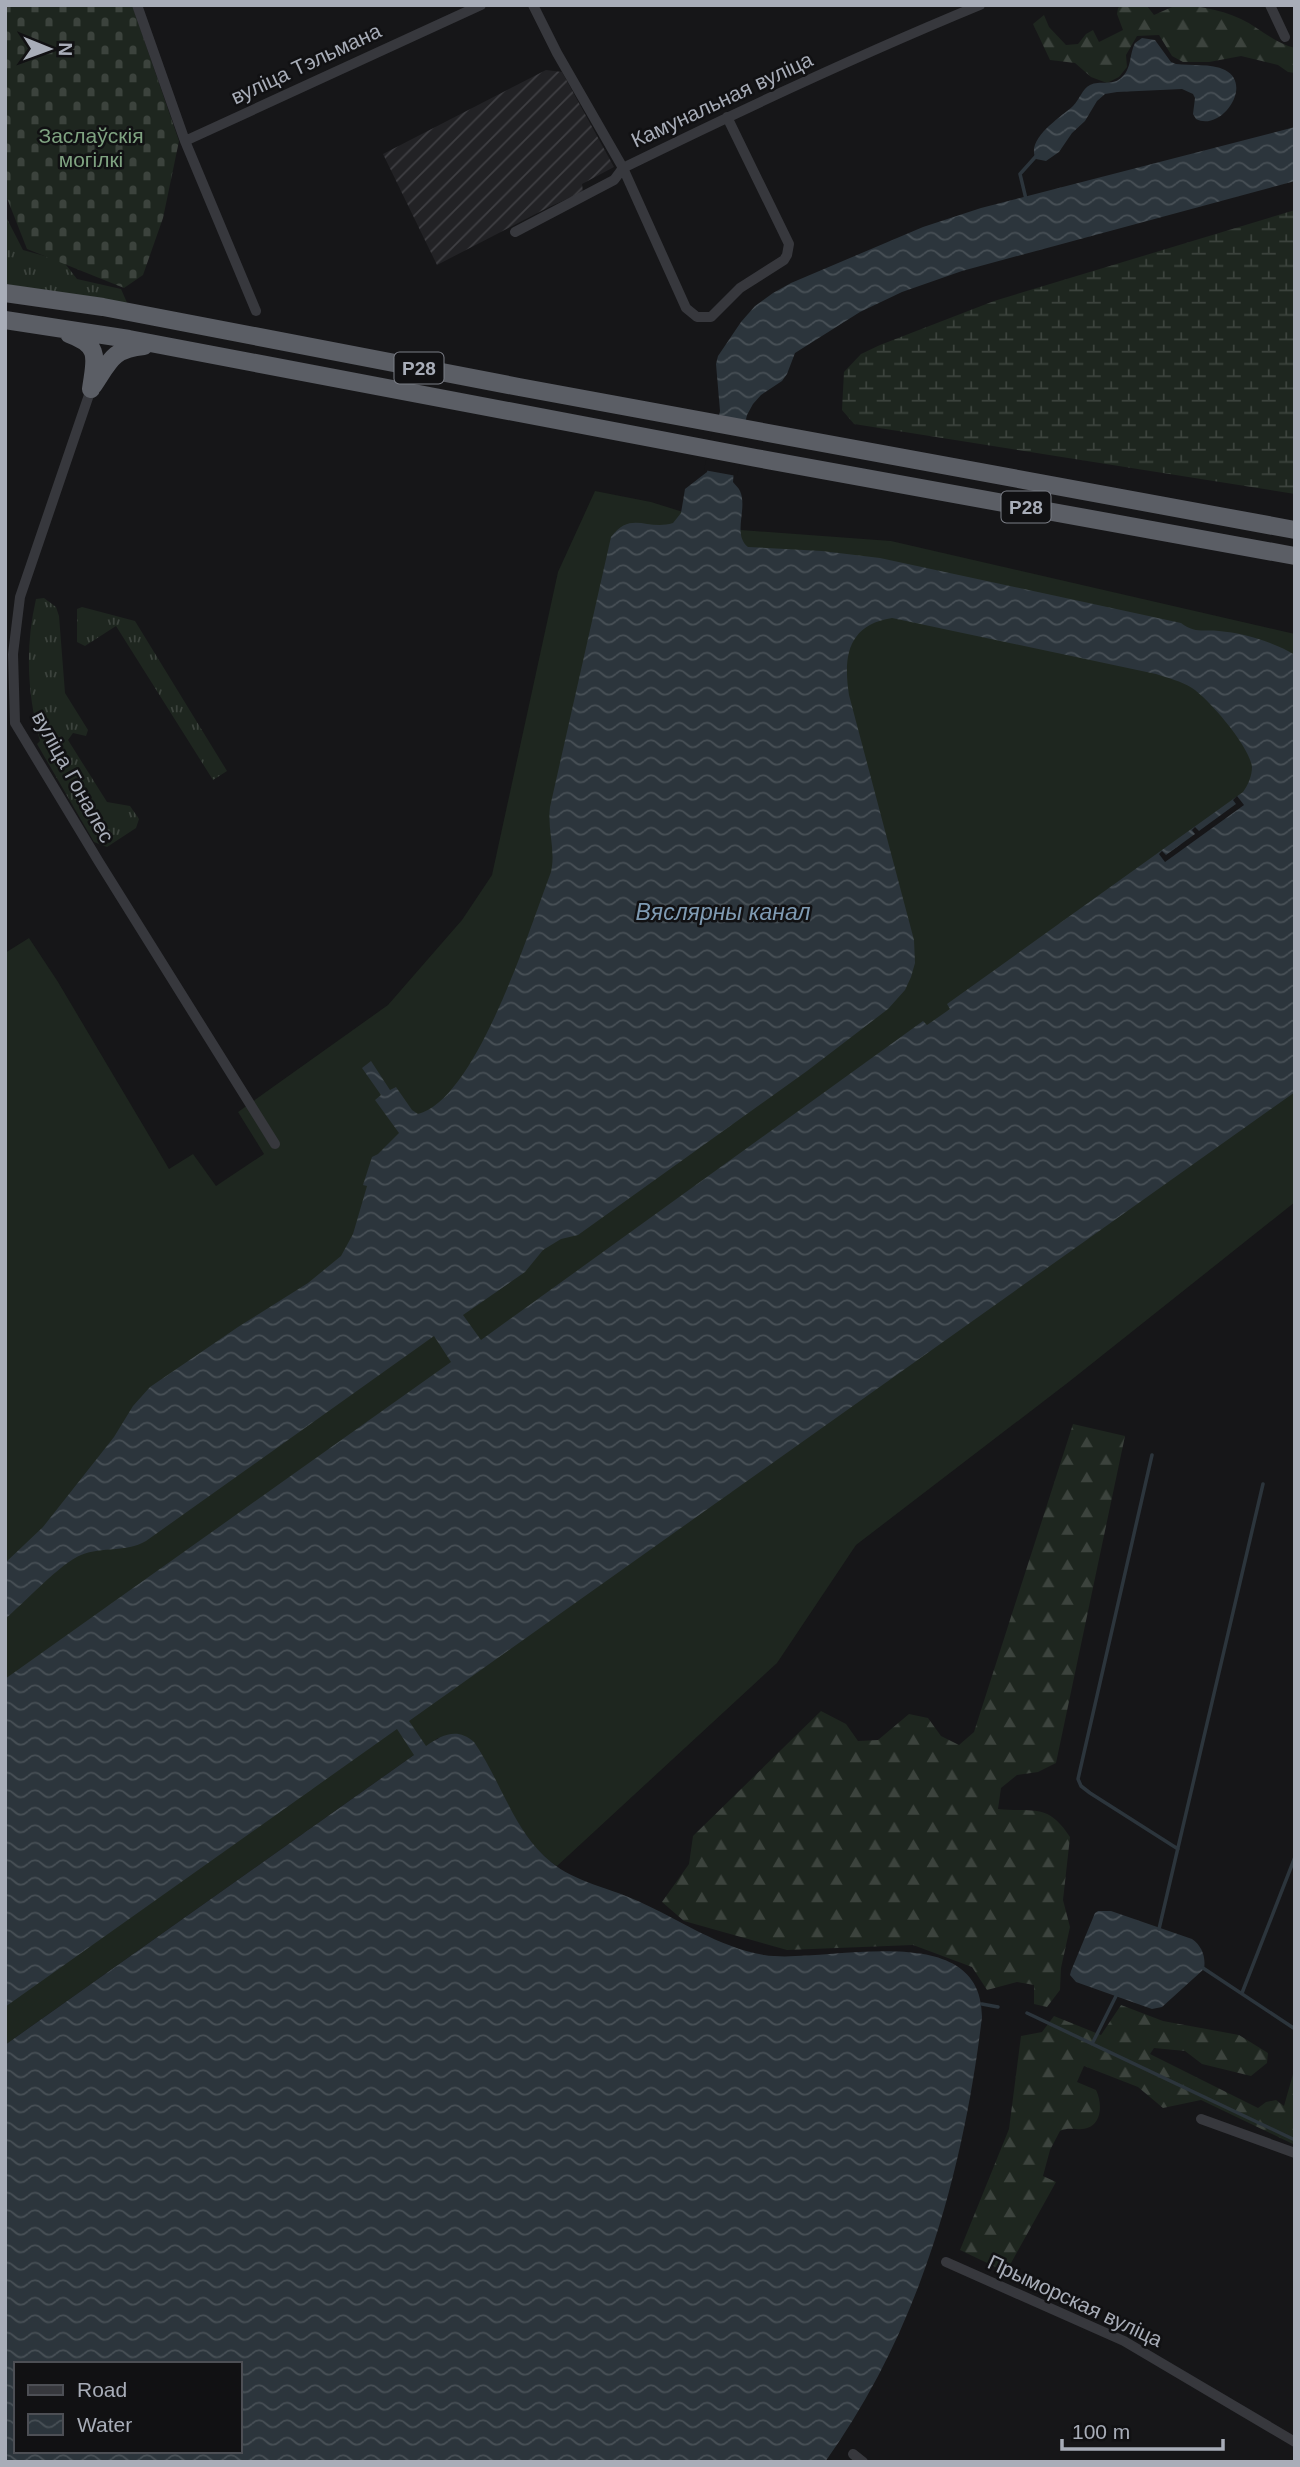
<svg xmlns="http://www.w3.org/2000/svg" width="1300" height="2467" font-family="Helvetica,sans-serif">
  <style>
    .industrial { fill: url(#industrial-furrows) }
    .grass { fill: url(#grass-tufts) }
    .forest { fill: url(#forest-firs) }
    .wetland { fill: url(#wetland-marsh) }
    .cemetery { fill: url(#cemetery-stones) }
    .pitch { fill: #1e261f }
    .water { fill: url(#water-waves); fill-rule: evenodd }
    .pier { fill: #161618 }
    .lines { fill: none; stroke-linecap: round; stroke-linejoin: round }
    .stream { stroke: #2c353c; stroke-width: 3.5 }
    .minor { stroke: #37383d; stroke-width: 10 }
    .trunk { stroke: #5b5e65; stroke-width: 18 }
    .labels { text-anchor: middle; stroke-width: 5; stroke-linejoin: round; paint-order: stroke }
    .shield { fill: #111113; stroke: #7b7e86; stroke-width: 2 }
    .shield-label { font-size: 19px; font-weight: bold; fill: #a8adb8 }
    .street-label { font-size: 21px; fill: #a8adb8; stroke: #111113 }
    .park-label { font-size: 21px; fill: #7fa381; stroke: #111113 }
    .water-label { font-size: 23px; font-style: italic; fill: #7f9bb3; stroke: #111113 }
  </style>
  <defs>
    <pattern id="industrial-furrows" width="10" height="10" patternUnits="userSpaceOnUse" patternTransform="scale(1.75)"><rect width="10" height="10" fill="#222225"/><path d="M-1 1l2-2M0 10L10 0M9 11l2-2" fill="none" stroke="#3f3f43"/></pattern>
    <pattern id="grass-tufts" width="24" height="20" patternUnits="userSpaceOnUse" patternTransform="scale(1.75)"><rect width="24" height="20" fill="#1e261f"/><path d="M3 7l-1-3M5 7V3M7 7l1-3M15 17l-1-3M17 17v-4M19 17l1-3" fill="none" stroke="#3c433d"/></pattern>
    <pattern id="forest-firs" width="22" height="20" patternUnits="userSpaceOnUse" patternTransform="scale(1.75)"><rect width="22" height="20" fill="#1e261f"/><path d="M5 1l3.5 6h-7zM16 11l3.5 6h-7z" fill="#3c433d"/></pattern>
    <pattern id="wetland-marsh" width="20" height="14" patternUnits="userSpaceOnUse" patternTransform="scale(1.75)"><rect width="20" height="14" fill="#1e261f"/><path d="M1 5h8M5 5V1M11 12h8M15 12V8" fill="none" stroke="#3c433d"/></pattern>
    <pattern id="cemetery-stones" width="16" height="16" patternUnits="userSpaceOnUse" patternTransform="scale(1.75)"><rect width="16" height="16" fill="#1e261f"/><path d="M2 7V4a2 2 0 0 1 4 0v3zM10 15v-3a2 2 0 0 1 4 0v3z" fill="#3c433d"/></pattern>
    <pattern id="water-waves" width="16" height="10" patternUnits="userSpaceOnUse" patternTransform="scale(1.75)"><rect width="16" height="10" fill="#2c353c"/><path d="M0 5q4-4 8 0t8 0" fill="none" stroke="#485056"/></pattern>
  </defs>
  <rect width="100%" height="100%" fill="#161618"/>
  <path class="industrial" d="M546 70 562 72 614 167 582 184 583 192 549 207 437 265 383 154Z"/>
  <path class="grass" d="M5 215 23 250 63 261 77 279 121 289 128 305 5 284Z
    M44 598 56 607 59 616 65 693 88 730 86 736 73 733 68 740 107 802 130 806 139 819 136 828 107 847 94 842 37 744 40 741C27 693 25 647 36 599Z
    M82 607 135 621 227 771 213 780 116 626 85 646 77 642V609Z"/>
  <path class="forest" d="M1121 5 1147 6 1154 15 1172 7V5C1196 5 1219 9 1241 19 1260 28 1274 43 1295 48V73L1288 72 1278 65 1241 56 1209 62H1183L1172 56 1159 35 1137 36 1126 55 1127 67 1119 77 1107 83 1091 77 1075 63 1050 60 1033 24 1044 15 1049 27 1066 45 1078 44 1086 34 1093 30 1099 42 1123 30 1117 14 1118 8Z
    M1073 1424 1125 1436 1056 1763 1038 1772 1017 1775 1001 1788 998 1809C1034 1813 1047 1802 1070 1837L1063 1900 1070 1927 1061 1968 1060 1990 1047 2007 1034 2004V1985L1017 1982 987 1990 972 1967 913 1945 787 1950 684 1921 662 1902 689 1864 693 1836 821 1711 846 1724 858 1741 878 1740 909 1714 928 1718 941 1736 959 1745 974 1732Z
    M1121 2005 1163 2021 1239 2035 1268 2053 1267 2063 1251 2076 1202 2064 1185 2051 1154 2048 1150 2054 1258 2108 1266 2102 1276 2100 1284 2106 1295 2067V2145L1201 2100 1163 2108 1138 2087 1084 2066 1077 2082 1096 2090C1103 2104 1102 2128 1082 2129 1072 2130 1070 2127 1060 2131L1050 2150 1043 2176 1056 2182 1006 2272 960 2250 1009 2129 1021 2036 1042 2032 1054 2016 1101 2035Z"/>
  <path class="wetland" d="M1295 210V494L854 424 842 410 844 372 861 354 880 345 994 301Z"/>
  <path class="cemetery" d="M5 5H132L179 141 163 218 143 275 124 288 27 249 5 193Z"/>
  <path class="pitch" d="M595 491 651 502 741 530 891 541 1295 634V1202L1070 1381 856 1545 777 1663 557 1866C522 1844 500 1788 480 1751L438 1738 5 2045V953L29 938 58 982 169 1169 193 1154 216 1186 264 1154 238 1112 388 1005 462 920 492 875 558 572Z"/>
  <path class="water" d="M1142 38 1155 40 1171 62 1176 64C1191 66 1211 63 1225 70 1254 85 1221 132 1196 119L1193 114 1195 98 1193 94 1182 89 1117 92 1105 94 1097 101 1085 121 1072 133 1059 152 1046 161 1036 159C1025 139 1061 117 1073 106 1080 99 1082 89 1090 85 1100 80 1112 86 1121 78 1132 69 1129 55 1135 43Z
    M1295 127V181L962 271 902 292 860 312 795 353 787 374 782 381 761 395 753 404 747 415 734 469 733 482C735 485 739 488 740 491 748 509 732 534 748 547L822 551 880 558 1181 623C1195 634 1204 629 1219 631 1243 633 1274 642 1295 655V1092L409 1721 426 1746C442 1735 457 1727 474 1742 501 1781 514 1832 551 1862 575 1882 610 1888 638 1901 680 1920 718 1947 764 1955 823 1965 982 1915 982 2017 963 2175 919 2331 825 2462H5V2045L414 1755 397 1729 5 2007V1679L451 1362 434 1336 146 1541C125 1553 103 1546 81 1555 62 1562 23 1604 5 1619V1563L43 1527 114 1437 133 1406 150 1387 238 1327 308 1283 341 1256 353 1234 367 1186 363 1185 372 1157 378 1154 399 1133 375 1100 381 1095 362 1068 371 1061 390 1090 396 1087 412 1110 418 1114C477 1099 530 927 551 872 556 850 547 829 550 807L611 537C631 510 647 531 673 523L681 513 685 489 707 472 720 411 716 364 718 356 741 322 755 306 773 293 791 283 923 227 981 208ZM892 618 1156 674C1168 678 1181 681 1192 688 1209 699 1250 747 1252 767 1252 776 1248 785 1243 792L947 1004 950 1009 927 1025 923 1021 481 1340 463 1315 525 1272 543 1250 561 1239 578 1235 807 1071 888 1009 905 990 911 977 915 963 914 940 849 695C843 656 848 625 892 618ZM16 2364H240V2451H16Z
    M1098 1911H1111L1192 1939C1202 1946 1206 1957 1204 1969L1162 2007 1152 2009 1076 1982 1070 1975 1071 1971 1095 1913Z"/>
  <path class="pier" d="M715 417 749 421 737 476 704 470Z
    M1237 796 1244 805 1165 862 1159 854 1162 851 1166 855 1195 834 1192 830 1195 827 1199 831 1236 804 1233 800Z"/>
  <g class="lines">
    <path class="stream" d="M1026 199 1020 174 1038 154
      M1152 1455 1078 1779 1081 1786 1090 1793 1178 1849
      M1159 1929 1263 1484
      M1203 1968 1295 2029
      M1242 1993 1295 1857
      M982 2004 998 2007
      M1027 2013 1295 2140
      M1092 2044 1117 1994"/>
    <path class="minor" d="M137 5 185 141 256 311
      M533 5 557 53 623 168 686 308 697 317H711L740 288 784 260 787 255 789 244 727 117
      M1270 5 1285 37
      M185 141 481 5
      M515 232 614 180 623 168C741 110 859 55 980 5
      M91 389 20 597 13 654 15 723 99 862 275 1144
      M1201 2119 1295 2153
      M946 2262 1124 2341 1295 2442
      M853 2454 863 2462"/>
    <path class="trunk" d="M5 293 103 307 519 387 1295 530
      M5 320 129 339 756 458 1295 556
      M69 334C102 346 95 359 91 389
      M93 386C110 361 112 349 144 346"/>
  </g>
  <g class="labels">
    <g class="shield">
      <rect x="394.5" y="352.5" width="49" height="31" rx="5"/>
      <rect x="1001.5" y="491.5" width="49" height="31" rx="5"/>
    </g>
    <g class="shield-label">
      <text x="419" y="375">Р28</text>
      <text x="1026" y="514">Р28</text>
    </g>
    <g class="street-label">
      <text transform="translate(306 64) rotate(-25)" y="7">вуліца Тэльмана</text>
      <text transform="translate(722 100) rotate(-25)" y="7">Камунальная вуліца</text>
      <text transform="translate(73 777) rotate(61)" y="7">вуліца Гоналес</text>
      <text transform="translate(1075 2301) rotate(25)" y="7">Прыморская вуліца</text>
    </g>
    <g class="park-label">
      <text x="91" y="143">Заслаўскія<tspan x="91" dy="24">могілкі</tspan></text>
    </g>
    <g class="water-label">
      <text x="723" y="920">Вяслярны канал</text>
    </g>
  </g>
  <rect width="1300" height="2467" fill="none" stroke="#a8adb8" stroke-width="14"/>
  <rect x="14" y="2362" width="228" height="91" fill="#111113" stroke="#4d4f55" stroke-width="2"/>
  <rect x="28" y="2385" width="35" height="10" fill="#37383d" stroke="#4d4f55" stroke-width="2"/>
  <text x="77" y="2397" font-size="21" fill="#a8adb8">Road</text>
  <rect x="28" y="2414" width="35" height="21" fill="url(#water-waves)" stroke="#4d4f55" stroke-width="2"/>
  <text x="77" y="2432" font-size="21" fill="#a8adb8">Water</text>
  <g transform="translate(49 49) rotate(91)" stroke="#111113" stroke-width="5" paint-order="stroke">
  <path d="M0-5L12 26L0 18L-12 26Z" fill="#a8adb8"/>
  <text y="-10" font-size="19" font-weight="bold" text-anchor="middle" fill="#a8adb8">N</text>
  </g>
  <path d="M1062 2439v10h161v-10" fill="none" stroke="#a8adb8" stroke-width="3.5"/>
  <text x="1072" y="2439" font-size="21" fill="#a8adb8" stroke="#111113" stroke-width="5" paint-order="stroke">100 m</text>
</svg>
